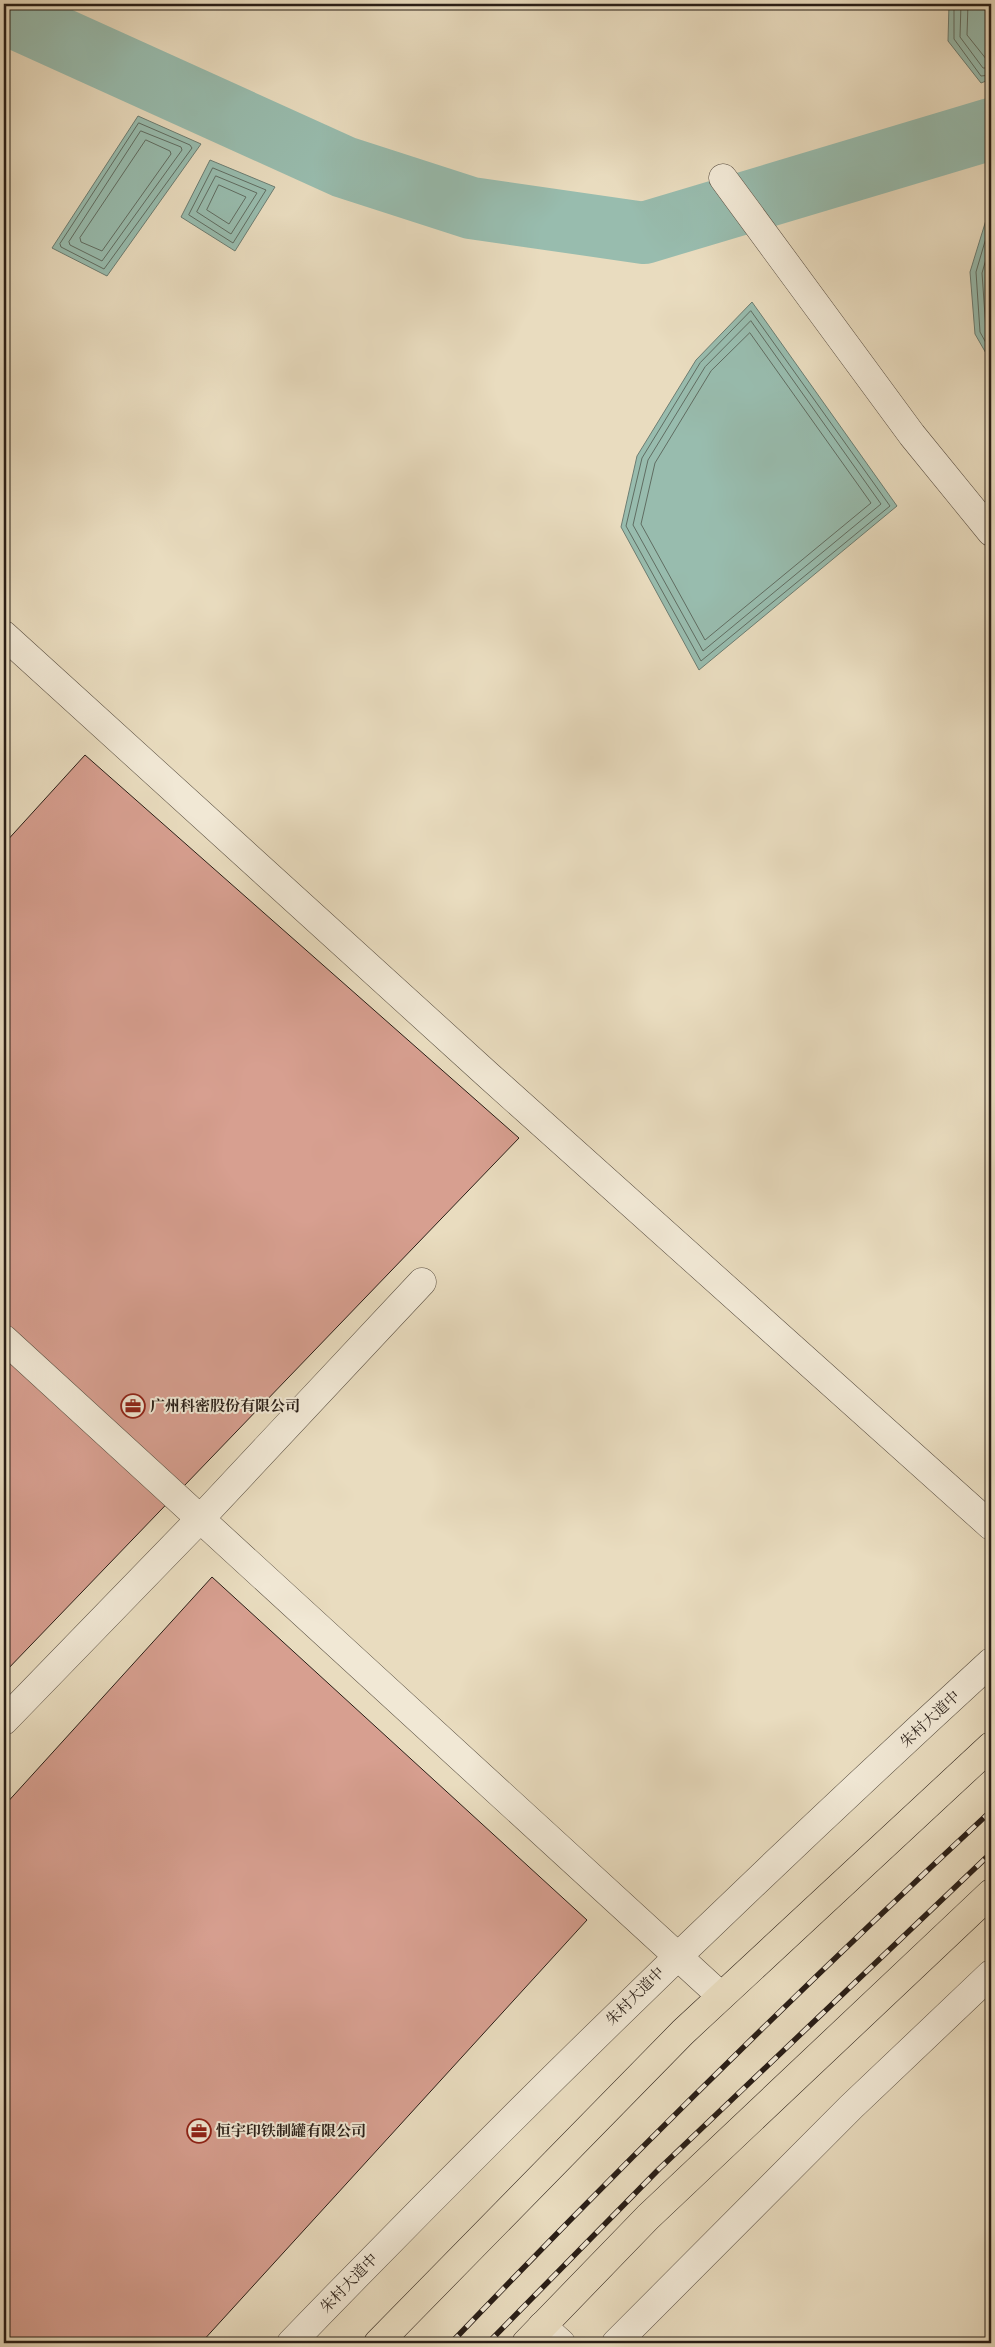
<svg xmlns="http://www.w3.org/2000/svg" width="995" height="2347" font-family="'IM FELL Double Pica','Noto Serif SC',serif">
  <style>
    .water { fill: #98bcae; stroke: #6c7d72 }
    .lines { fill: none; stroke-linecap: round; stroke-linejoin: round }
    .shore { stroke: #606d62; stroke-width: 1 }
    .river { stroke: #98bcae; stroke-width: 62 }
    .building { fill: #d79f90; stroke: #291e17 }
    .minor-casing { stroke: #594e41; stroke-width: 29 }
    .highway-casing { stroke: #291e17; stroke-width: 29 }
    .minor { stroke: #f1e8d5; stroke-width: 28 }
    .highway { stroke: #e9dcbf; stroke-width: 28 }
    .rail-casing { stroke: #291e17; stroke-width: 5.5 }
    .rail { stroke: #f1e8d5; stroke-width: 4; stroke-dasharray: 11; stroke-linecap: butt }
    .labels { text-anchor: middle; stroke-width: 4; stroke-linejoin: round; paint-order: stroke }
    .poi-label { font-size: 15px; font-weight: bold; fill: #291e17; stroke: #f1e8d5; text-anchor: start }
    .street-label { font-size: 15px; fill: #291e17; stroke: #f1e8d5 }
  </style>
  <rect width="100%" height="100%" fill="#e9dcbf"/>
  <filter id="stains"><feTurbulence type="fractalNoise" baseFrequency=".004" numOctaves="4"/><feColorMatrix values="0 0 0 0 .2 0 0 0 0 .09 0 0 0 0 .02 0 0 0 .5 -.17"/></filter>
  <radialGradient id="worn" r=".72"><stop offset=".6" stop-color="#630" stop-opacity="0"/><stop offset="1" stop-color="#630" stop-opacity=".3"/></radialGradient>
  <path class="water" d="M949 4H991V79L981 83 948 41Z
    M138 116 201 144 107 276 52 248Z
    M210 160 275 187 235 251 181 217Z
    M991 204V362L975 334 970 272Z
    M752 302 897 506 699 670 621 527 637 456 696 360Z"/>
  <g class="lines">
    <path class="shore" d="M954 4V39L981 76 991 75
      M961 4 960 37 983 68H991
      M968 4 967 35 987 60 991 61
      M139 123 190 145 192 148 104 269 61 247 60 244Z
      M141 131 181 147 182 150 102 261 70 245 69 242Z
      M146 140 170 151 171 154 102 251 81 242 80 238Z
      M213 168 266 190 233 243 189 215Z
      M216 176 257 193 231 234 197 212Z
      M219 185 246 197 229 224 207 210Z
      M991 221 976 272 980 332 991 352
      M991 242 982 273 986 330 991 339
      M751 311 890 506 701 661 626 526 642 458 700 363Z
      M751 321 881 504 703 651 633 525 648 460 705 367Z
      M750 333 871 503 705 640 641 524 655 463 711 371Z"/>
    <path class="river" d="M4 13 344 167 471 208 644 233 991 129"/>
  </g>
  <path class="building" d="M85 755 519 1138 4 1673V844Z
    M212 1577 587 1920 201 2343H4V1806Z"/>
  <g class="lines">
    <g class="minor-casing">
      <path id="minor" d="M723 178 912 435 991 532
        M4 635 489 1076 991 1526
        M4 1339 721 1996
        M4 1721 200 1519 422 1282
        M542 2326 561 2343
        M291 2343C518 2108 750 1883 991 1662
        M616 2343 851 2107 991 1974"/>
    </g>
    <g class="highway-casing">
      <path id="highway" d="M378 2343 683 2032 991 1746
        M526 2343 648 2217 991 1893"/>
    </g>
    <use href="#minor" class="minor"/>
    <use href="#highway" class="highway"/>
    <g class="rail-casing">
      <path id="rail" d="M451 2343C626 2160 806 1983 991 1811
        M488 2343 659 2169 991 1853"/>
    </g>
    <use href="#rail" class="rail"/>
  </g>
  <defs>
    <g id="office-ring" transform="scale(1.25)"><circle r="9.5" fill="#f1e8d5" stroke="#8f2418" stroke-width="1.5"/><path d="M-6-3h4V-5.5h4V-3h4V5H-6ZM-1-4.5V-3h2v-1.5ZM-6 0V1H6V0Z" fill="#8f2418"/></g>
  </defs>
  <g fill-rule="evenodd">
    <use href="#office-ring" x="133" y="1406"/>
    <use href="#office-ring" x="199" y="2131"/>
  </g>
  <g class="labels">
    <g class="poi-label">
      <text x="150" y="1411">广州科密股份有限公司</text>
      <text x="216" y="2136">恒宇印铁制罐有限公司</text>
    </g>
    <g class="street-label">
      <text transform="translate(930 1719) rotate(-43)" y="5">朱村大道中</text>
      <text transform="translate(635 1996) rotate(-45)" y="5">朱村大道中</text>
      <text transform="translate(349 2283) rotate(-46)" y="5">朱村大道中</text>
    </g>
  </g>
  <rect width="995" height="2347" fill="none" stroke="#e9dcbf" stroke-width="20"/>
  <rect x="5" y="5" width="985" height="2337" fill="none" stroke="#291e17" stroke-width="2.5"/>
  <rect x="10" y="10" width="975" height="2327" fill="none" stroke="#291e17"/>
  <rect width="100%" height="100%" filter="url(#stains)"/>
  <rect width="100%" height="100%" fill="url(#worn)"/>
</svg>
